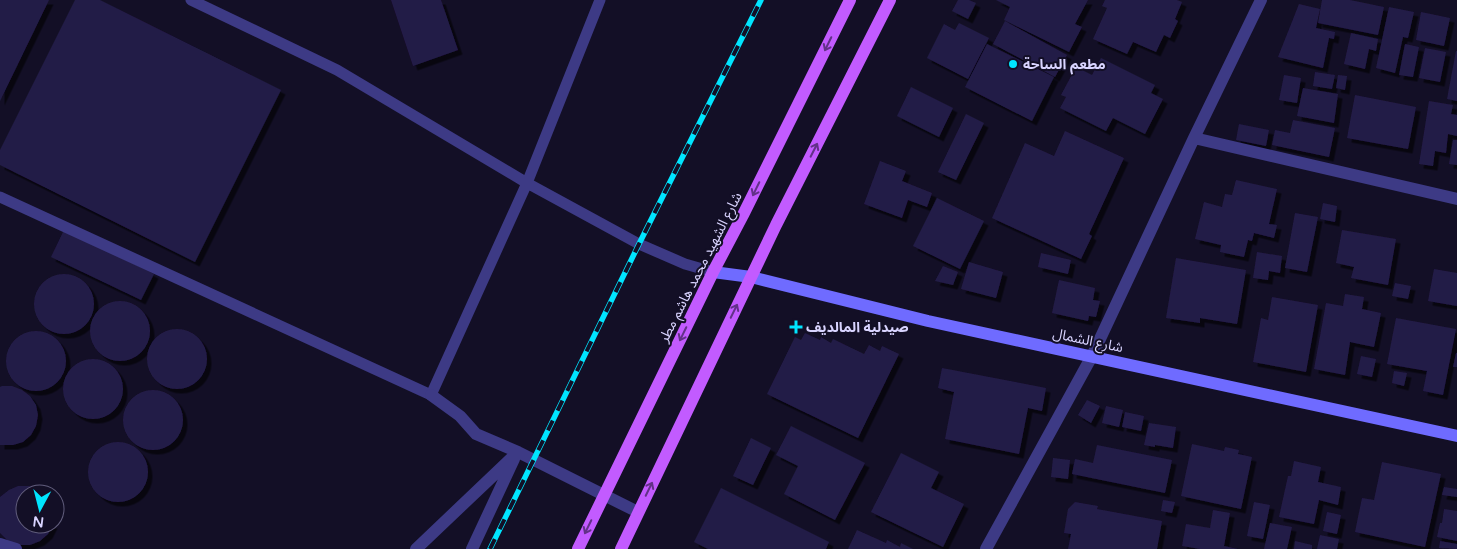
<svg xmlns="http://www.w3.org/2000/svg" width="1457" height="549" font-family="'Varela Round','Noto Sans Arabic',sans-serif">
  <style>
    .building { fill: #241b47; filter: url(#shadow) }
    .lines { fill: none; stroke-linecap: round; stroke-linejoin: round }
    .lane { stroke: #3d3a85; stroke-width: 11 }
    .street { stroke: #3d3a85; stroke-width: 12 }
    .secondary { stroke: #6f6bff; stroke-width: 12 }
    .primary { stroke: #c25bff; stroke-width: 12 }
    .rail-casing { stroke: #00e5ff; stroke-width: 5.5 }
    .rail { stroke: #130f26; stroke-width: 4; stroke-dasharray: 11; stroke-linecap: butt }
    .oneway { stroke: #623188 }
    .poi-dot { fill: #00e5ff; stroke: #130f26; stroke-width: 2 }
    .labels { text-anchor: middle; stroke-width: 4; stroke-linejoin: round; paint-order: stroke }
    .poi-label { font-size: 14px; font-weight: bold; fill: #d9d4ff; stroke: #130f26; text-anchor: start }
    .street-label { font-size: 14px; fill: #d9d4ff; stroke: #130f26 }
  </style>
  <defs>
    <filter id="shadow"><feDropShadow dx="4.5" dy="4.5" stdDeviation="0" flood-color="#0009"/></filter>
  </defs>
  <rect width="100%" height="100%" fill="#130f26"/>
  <path class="building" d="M0 0H49L0 101Z
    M75 0H100L281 90 195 262 0 165V150Z
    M391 0H441L458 50 413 66Z
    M958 0H969L976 3 968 19 952 11Z
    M996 0H1088L1075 24 1082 27 1069 52 1004 20 1010 7Z
    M1105 0H1177L1182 2 1175 19 1178 21 1170 38 1164 35 1156 52 1133 42 1127 54 1093 39 1107 8 1102 6Z
    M1322 0H1350L1384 7 1378 35 1318 23Z
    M1299 4 1320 9 1316 28 1335 32 1334 39 1329 38 1323 68 1278 57Z
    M1389 7 1414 12 1408 38 1403 37 1395 73 1376 68Z
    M1421 12 1450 18 1444 46 1416 40Z
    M1005 21 1067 55 1055 77 993 44Z
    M959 23 989 38 968 79 927 58 944 24 955 30Z
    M1351 33 1378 39 1376 51 1369 49 1365 69 1344 64Z
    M987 44 1054 77 1032 121 965 87Z
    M1405 44 1419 47 1413 77 1399 75Z
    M1425 48 1446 52 1440 82 1419 78Z
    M1456 51H1457V101L1447 99Z
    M1101 58 1155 85 1151 93 1163 99 1145 134 1113 118 1106 131 1060 108 1066 97 1061 95 1076 67 1092 75Z
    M1315 72 1335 75 1332 89 1313 86Z
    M1284 75 1301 78 1297 103 1279 100Z
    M1338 75 1347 76 1345 90 1336 88Z
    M911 87 953 108 939 137 897 116Z
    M1303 88 1338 94 1334 123 1297 116Z
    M1355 95 1416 107 1408 149 1347 138Z
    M1429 101 1453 105 1451 114 1457 115V136L1448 134 1446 153 1435 151 1433 166 1419 164Z
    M966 114 984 123 956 180 938 172Z
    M1293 120 1335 128 1329 157 1272 145 1275 130 1290 133Z
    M1239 124 1269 130 1266 146 1236 140Z
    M1065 131 1124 158 1089 234 1092 236 1081 259 992 218 1025 143 1054 156Z
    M1453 140H1457V165L1449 164Z
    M880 161 906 171 902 181 932 193 927 207 908 200 902 218 864 204Z
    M1236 180 1277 189 1269 224 1277 225 1274 238 1254 233 1252 241 1248 240 1244 257 1220 252 1221 245 1195 239 1204 202 1222 207 1225 194 1232 195Z
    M937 198 984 221 960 269 913 246Z
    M1323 203 1337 206 1335 222 1320 219Z
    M1295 213 1318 217 1307 272 1285 268Z
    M64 230 154 274 141 300 51 257Z
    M1342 230 1396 239 1388 285 1351 278 1354 267 1336 263Z
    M1257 252 1282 256 1280 273 1269 271 1268 280 1253 278Z
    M1041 253 1071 260 1068 274 1038 267Z
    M1176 258 1246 270 1237 324 1200 318V323L1166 318Z
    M969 262 1003 272 996 298 961 289Z
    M943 266 958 272 953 285 935 281Z
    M1434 269 1457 273V306L1428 301Z
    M34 304a30 30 0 1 1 60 0a30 30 0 1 1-60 0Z
    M1059 280 1095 288 1093 300 1100 301 1096 317 1089 316 1088 321 1052 313Z
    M1395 283 1411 286 1408 299 1392 296Z
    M1345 294 1364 297 1362 309 1381 313 1374 347 1350 342 1345 375 1314 369 1326 303 1343 306Z
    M1272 297 1318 305 1306 372 1253 362 1261 318 1268 320Z
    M90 331a30 30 0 1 1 60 0a30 30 0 1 1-60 0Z
    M1396 318 1456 329 1443 395 1423 391 1427 371 1387 364Z
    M147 359a30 30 0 1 1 60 0a30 30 0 1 1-60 0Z
    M6 361a30 30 0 1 1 60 0a30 30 0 1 1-60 0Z
    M805 333 820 340 821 337 831 343 833 339 864 354 869 345 880 351 882 346 899 354 858 438 767 394 795 337 801 340Z
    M1456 353H1457V367H1453Z
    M1361 356 1376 359 1372 377 1357 374Z
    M63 389a30 30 0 1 1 60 0a30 30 0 1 1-60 0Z
    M942 368 1046 388 1042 411 1028 408 1019 454 945 439 954 392 938 388Z
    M1394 371 1407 373 1404 386 1392 383Z
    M2 386H12L22 390 30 396 36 405 38 415 36 426 31 435 23 442 13 445H0V387Z
    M123 420a30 30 0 1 1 60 0a30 30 0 1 1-60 0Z
    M1087 400 1100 406 1091 423 1078 415Z
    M1106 406 1123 410 1119 427 1102 423Z
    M1125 412 1144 416 1141 431 1122 427Z
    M1149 423 1176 427 1173 448 1155 445V447L1144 445Z
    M791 426 865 463 835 520 784 494 798 466 776 455Z
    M751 438 771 448 753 485 733 476Z
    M88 472a30 30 0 1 1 60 0a30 30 0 1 1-60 0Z
    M1192 444 1224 451 1225 447 1239 450 1238 454 1252 457 1241 509 1181 496Z
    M1097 445 1172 460 1165 493 1072 474 1075 459 1093 463Z
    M901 453 939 472 931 488 964 504 943 547 871 512Z
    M1053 458 1070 460 1068 479 1051 477Z
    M1294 461 1321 467 1318 482 1341 487 1338 505 1319 500 1314 524 1279 517 1288 476H1291Z
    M1382 462 1441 474 1425 547 1355 532 1362 498 1374 500Z
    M18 486H29L39 489 45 494H25V524H53L48 534 40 541 30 545H19L9 542 0 533V497L9 490Z
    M1444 487 1457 489V497L1442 495Z
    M721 488 829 542 826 549H708L694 542Z
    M1163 500 1175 502 1172 513 1161 511Z
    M1075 502 1098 506 1097 509 1162 521 1157 549H1068L1071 534 1064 533 1068 509Z
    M1254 502 1270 505 1263 539 1247 536Z
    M1444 509 1457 511V541L1437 537 1440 523H1442Z
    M1213 510 1230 513 1224 546 1238 549H1200L1182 546 1186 524 1210 528Z
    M1327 512 1341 515 1337 534 1323 531Z
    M1270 523 1292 527 1287 549H1264Z
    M857 530 886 543 887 540 900 547 901 543 913 549H848Z
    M1320 535 1339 539 1337 549H1317Z
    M1295 541 1312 545V549H1294Z
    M1440 541 1457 544V549L1439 548Z"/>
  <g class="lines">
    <path class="lane" d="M191 0 337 70 527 183 639 244 685 264 713 272
      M0 197 431 395 527 183 600 0"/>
    <path class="street" d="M1194 138 1457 199
      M431 395 460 416 476 434 518 452 638 512
      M0 544 16 549
      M416 549 518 452
      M472 549 514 459
      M986 549 1092 356 1194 138 1261 0"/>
    <path class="secondary" d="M713 272 751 277 928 321 1457 436"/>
    <path class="primary" d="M578 549 713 272 743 215 850 0
      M621 549 776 225 890 0"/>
    <g class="rail-casing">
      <path id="rail" d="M490 549 639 244 761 0"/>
    </g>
    <use href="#rail" class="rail"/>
  </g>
  <defs><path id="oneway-shaft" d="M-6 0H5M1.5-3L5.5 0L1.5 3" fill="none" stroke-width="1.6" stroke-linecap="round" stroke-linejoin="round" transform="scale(1.25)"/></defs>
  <g class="oneway">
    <use href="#oneway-shaft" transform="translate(828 44) rotate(116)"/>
    <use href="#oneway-shaft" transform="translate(814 150) rotate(-63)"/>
    <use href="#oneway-shaft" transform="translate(756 189) rotate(116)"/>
    <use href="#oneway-shaft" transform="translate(734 311) rotate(-64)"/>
    <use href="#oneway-shaft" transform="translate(683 334) rotate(116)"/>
    <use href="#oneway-shaft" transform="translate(649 489) rotate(-64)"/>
    <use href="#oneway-shaft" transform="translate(588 527) rotate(116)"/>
  </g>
  <g class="poi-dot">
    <circle cx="1013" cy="64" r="5"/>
    <path d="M793.5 319.5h5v5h5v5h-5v5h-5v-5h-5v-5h5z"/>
  </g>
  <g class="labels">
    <g class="poi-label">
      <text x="1023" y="69">مطعم الساحة</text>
      <text x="806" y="332">صيدلية المالديف</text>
    </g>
    <g class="street-label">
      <text transform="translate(700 267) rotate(-63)" y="5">شارع الشهيد محمد هاشم مطر</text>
      <text transform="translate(1088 340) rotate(12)" y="5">شارع الشمال</text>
    </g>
  </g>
  <g transform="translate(40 509) rotate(187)"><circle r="24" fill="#130f26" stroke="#625e7d"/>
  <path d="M0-4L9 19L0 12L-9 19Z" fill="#00e5ff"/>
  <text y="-8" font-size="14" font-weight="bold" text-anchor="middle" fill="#d9d4ff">N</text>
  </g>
</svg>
